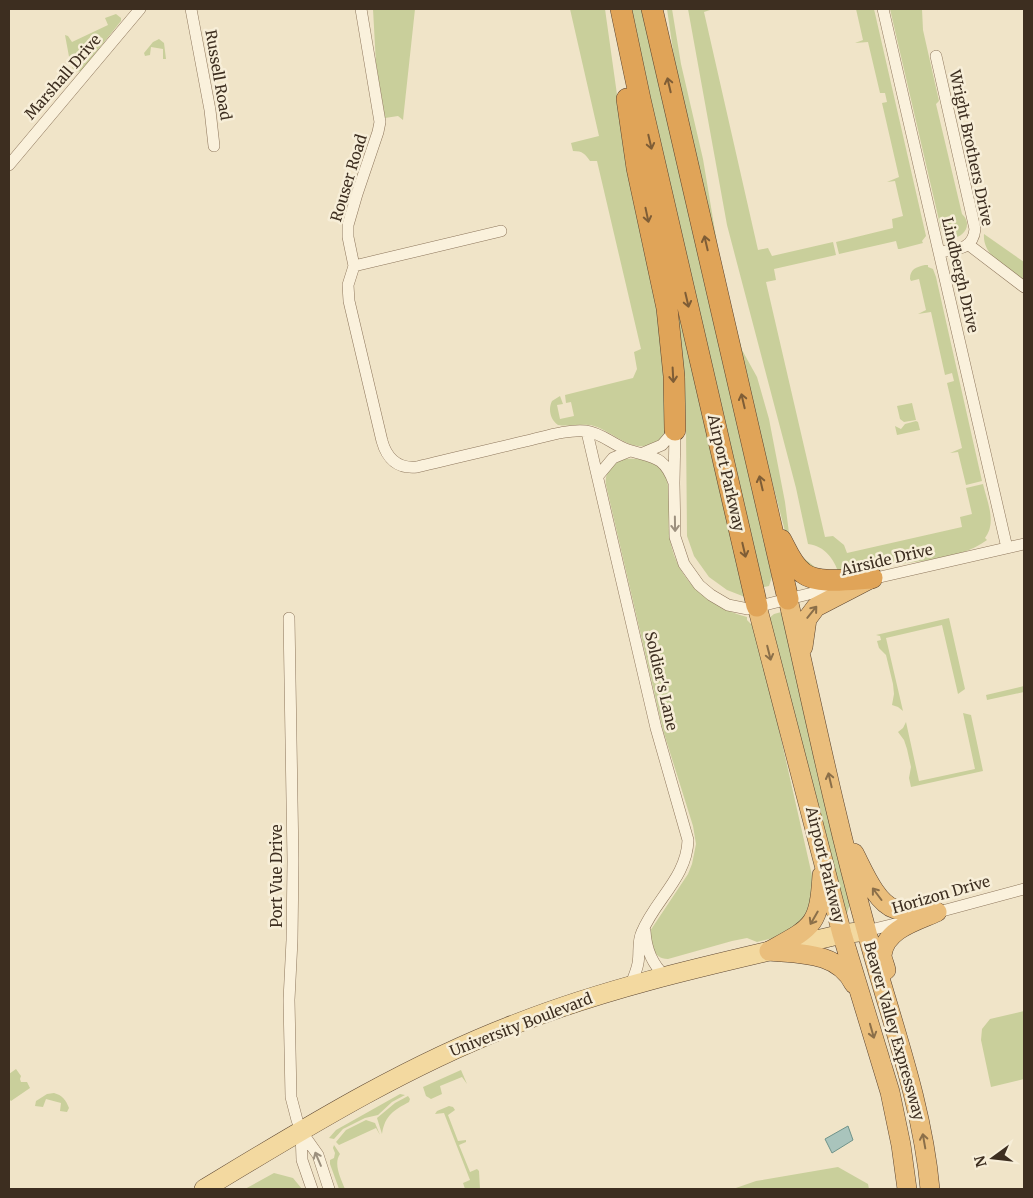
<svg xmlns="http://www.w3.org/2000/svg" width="1033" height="1198" font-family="Merriweather,serif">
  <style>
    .green { fill: #c9cf9b }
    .water { fill: #a9c4bc; stroke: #6f938a }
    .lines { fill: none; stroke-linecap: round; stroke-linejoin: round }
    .minor-casing { stroke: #8d765c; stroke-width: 12 }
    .primary-casing { stroke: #5b4430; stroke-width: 20 }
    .trunk-casing { stroke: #5b4430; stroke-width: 20 }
    .motorway-casing { stroke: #5b4430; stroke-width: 22 }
    .minor { stroke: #faf1dc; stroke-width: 11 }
    .primary { stroke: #f3d9a0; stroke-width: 19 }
    .trunk { stroke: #eabe7c; stroke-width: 19 }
    .motorway { stroke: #e0a458; stroke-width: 21 }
    .oneway { stroke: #7e5d36 }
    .oneway2 { stroke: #9c907e }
    .oneway3 { stroke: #8b6f49 }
    .labels { text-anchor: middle; stroke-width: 5; stroke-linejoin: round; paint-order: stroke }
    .street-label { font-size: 15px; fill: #3d2e20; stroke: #f7eed8 }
  </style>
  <rect width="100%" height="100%" fill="#f0e4c8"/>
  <path class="green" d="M373 9H415L403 120 398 116 385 118 376 64Z
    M570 9H605L620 116 663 337 666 432C662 439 660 441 652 444 630 453 614 432 594 426 582 423 570 427 558 425 550 419 548 409 552 401L560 396 563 404 557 405 560 419 574 416 571 402 566 403 565 395 633 378 637 369 634 352 641 349 597 161H590C585 154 583 151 573 151L571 143 599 136Z
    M627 9H646L772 577 769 586 759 588Z
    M667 9H672L681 64 703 159 721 267 742 350 757 377 769 419 785 502 789 533 797 551 801 556 824 574 809 569 810 567 804 562 801 564C793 554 789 543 785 531L726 305 682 112Z
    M688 9H713L704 12 758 250 768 248 772 256 833 242 836 255 774 269 776 280 766 282 825 537 833 536 844 545 847 553 962 527 960 517 972 514 966 488 983 484C987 501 997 523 985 538L987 540C958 562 905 562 870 567 860 569 850 572 839 574 834 559 825 546 808 544L796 488 727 225Z
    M856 9H874L926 236 922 241 923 243 900 249H898L896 241 839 254 836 242 893 228 892 219 903 216 895 181 887 182 899 177 882 103 887 102 885 93H880L868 42 855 43 863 40Z
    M890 9H922L923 30 939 101 936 104 962 214C979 230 948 249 943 229H941Z
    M116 14 121 18V21L81 71 74 72 70 62 65 35 68 36 72 42 108 25 105 18Z
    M159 39 164 43 166 59H163V49L151 47 150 55 145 56 144 53 153 42Z
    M662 226 745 597 727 590 709 577 694 556 687 536 686 430 684 381Z
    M984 234 1024 262V281C1009 270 982 256 984 234Z
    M925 265H928V267L933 269 936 277 982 481 966 485 958 452 950 453 962 448 947 383 954 381 952 373 945 375 931 312 918 314 926 310 919 279 911 281 910 279C910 269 916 267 925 265Z
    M912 403 916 420 904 422 900 419 897 406Z
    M916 421 918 422 920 430 897 435 895 426 901 429 905 424Z
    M622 459C630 458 649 459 656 463 675 474 667 513 669 532 673 576 705 606 747 617V620L751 624H755L816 893 805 920 786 935 757 942 747 938 732 941 668 959C652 959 652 943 650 931L688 874 692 864 696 844 693 826 663 730 606 485C604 472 612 466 622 459Z
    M785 611 850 904 846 916 768 619 774 614Z
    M949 618 965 689 958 694 942 625 886 638 903 711 898 707 892 705 894 694 893 684 886 655 879 648 877 641 881 640 880 636 876 635Z
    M1024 686V692L987 700 986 695Z
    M963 713 971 715 983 771 911 787 909 778 911 767 907 749 904 740 898 732 903 728 906 722 919 781 975 769Z
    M1024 1011V1079L991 1087 981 1040 982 1029 990 1019Z
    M16 1069 21 1076 20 1079 21 1082H27L30 1088 11 1101 9 1099V1074Z
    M461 1070 467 1084 462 1077 440 1086 442 1094 431 1099 426 1096 423 1087Z
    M54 1093C62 1095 66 1100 69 1108L67 1112 60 1111 61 1103 46 1099 43 1107 35 1106 36 1101 47 1094Z
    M400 1094 405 1095 392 1102 378 1115 365 1118 343 1129 334 1139 329 1138 336 1130Z
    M408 1096 410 1099 409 1102C394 1110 385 1115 382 1134L377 1118 395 1103Z
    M449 1106 453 1107 455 1110 448 1115 458 1141 466 1140V1142L459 1145 470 1172 477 1169 479 1171 480 1189H465L463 1183 470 1180 444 1113 435 1114 437 1111Z
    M366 1120 375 1123 380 1135 376 1128 339 1145 336 1142 346 1130Z
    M334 1145 340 1154C333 1164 341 1179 345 1189H339L330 1164V1160L334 1158 335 1153 333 1148Z
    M838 1167 868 1184 869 1189H733L756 1181Z
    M274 1173 293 1178 302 1189H245Z"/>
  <path class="water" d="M848 1126 853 1140 832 1153 825 1139Z"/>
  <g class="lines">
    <g class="minor-casing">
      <path id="minor" d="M191 9 210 110 214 146
        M361 9 380 122 378 132 357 194 348 225V237L354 266 501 231
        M883 9 1007 548
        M936 56 975 229C973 250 957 249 939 252
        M9 165 140 9
        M969 245 1024 287
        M354 266 348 285 349 301 382 441C387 459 398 469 417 467 453 458 489 450 526 441 544 437 567 429 586 431 602 433 613 445 628 450 653 458 664 455 674 483
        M675 430 674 483 675 537 684 564 699 585 711 595 728 605 748 609 837 587
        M587 432 656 728 688 840C687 877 655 900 642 932 637 942 640 953 638 963 637 970 633 978 631 985
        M643 453 662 445 675 430
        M598 476 613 458 630 451
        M867 580 1024 544
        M289 618 293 861 292 940 289 1000 291 1097 297 1120 301 1131 318 1155 329 1189
        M931 914 1024 889
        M645 931C646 949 652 964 665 976
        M866 931 903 922
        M301 1131 302 1160 312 1189"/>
    </g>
    <g class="primary-casing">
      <path id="primary" d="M204 1189C305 1128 407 1065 518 1023 623 982 733 960 842 934L866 931"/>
    </g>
    <g class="trunk-casing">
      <path id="trunk" d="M788 599C813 709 836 820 866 929 889 1016 922 1100 930 1189
        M757 606 842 934 890 1092 901 1145 907 1189
        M803 647 807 619 816 607 870 579
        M854 853C863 870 876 903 895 909 907 913 921 912 934 912
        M769 951C813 927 819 926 822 875
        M769 951C801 954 838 952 854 984
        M886 970C885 965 882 959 882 955 885 929 917 921 937 912"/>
    </g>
    <g class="motorway-casing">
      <path id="motorway" d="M621 9 640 99 757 606
        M652 9 788 599
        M627 99 637 168 667 308 674 376 675 430
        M781 540C787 551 792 565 803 573 818 585 853 579 872 578"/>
    </g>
    <use href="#minor" class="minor"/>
    <use href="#primary" class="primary"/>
    <use href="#trunk" class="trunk"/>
    <use href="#motorway" class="motorway"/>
  </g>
  <defs><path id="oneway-shaft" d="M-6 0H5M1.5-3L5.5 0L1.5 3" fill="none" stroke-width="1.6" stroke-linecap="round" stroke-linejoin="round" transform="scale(1.25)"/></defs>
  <g class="oneway">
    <use href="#oneway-shaft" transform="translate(669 85) rotate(-103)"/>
    <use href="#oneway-shaft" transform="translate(650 142) rotate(77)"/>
    <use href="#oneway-shaft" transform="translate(647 215) rotate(78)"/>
    <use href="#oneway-shaft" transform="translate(706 243) rotate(-103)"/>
    <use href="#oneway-shaft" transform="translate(687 300) rotate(77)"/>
    <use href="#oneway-shaft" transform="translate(673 375) rotate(87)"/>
    <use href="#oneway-shaft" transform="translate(743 401) rotate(-103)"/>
    <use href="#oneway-shaft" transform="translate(761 483) rotate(-103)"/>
    <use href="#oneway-shaft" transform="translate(744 550) rotate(77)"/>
  </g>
  <g class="oneway2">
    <use href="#oneway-shaft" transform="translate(675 524) rotate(89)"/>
    <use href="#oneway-shaft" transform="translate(318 1159) rotate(-113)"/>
  </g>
  <g class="oneway3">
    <use href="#oneway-shaft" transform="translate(812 612) rotate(-51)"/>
    <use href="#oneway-shaft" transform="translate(769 653) rotate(76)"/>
    <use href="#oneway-shaft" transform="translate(830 780) rotate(-103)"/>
    <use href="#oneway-shaft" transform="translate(877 894) rotate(-127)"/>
    <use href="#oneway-shaft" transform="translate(814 918) rotate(120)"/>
    <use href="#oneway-shaft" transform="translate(872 1031) rotate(74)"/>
    <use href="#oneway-shaft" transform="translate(924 1141) rotate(-100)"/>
  </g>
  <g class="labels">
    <g class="street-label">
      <text transform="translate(218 75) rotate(80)" y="5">Russell Road</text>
      <text transform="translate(63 77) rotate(-49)" y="5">Marshall Drive</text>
      <text transform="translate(971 148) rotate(78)" y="5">Wright Brothers Drive</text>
      <text transform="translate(349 178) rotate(-73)" y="5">Rouser Road</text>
      <text transform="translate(960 275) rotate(77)" y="5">Lindbergh Drive</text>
      <text transform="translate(726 473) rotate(77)" y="5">Airport Parkway</text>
      <text transform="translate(887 560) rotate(-13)" y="5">Airside Drive</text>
      <text transform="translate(661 681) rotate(77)" y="5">Soldier's Lane</text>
      <text transform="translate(825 865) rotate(76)" y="5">Airport Parkway</text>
      <text transform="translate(277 876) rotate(-90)" y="5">Port Vue Drive</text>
      <text transform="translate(941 895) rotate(-16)" y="5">Horizon Drive</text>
      <text transform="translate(521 1025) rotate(-21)" y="5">University Boulevard</text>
      <text transform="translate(894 1031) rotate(74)" y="5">Beaver Valley Expressway</text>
    </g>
  </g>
  <rect width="1033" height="1198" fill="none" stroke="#3d2e20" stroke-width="20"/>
  <g transform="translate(993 1158) rotate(255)" stroke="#f7eed8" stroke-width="4" paint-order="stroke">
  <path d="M0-4L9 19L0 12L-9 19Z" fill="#3d2e20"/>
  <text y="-8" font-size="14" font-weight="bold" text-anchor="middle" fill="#3d2e20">N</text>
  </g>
</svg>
